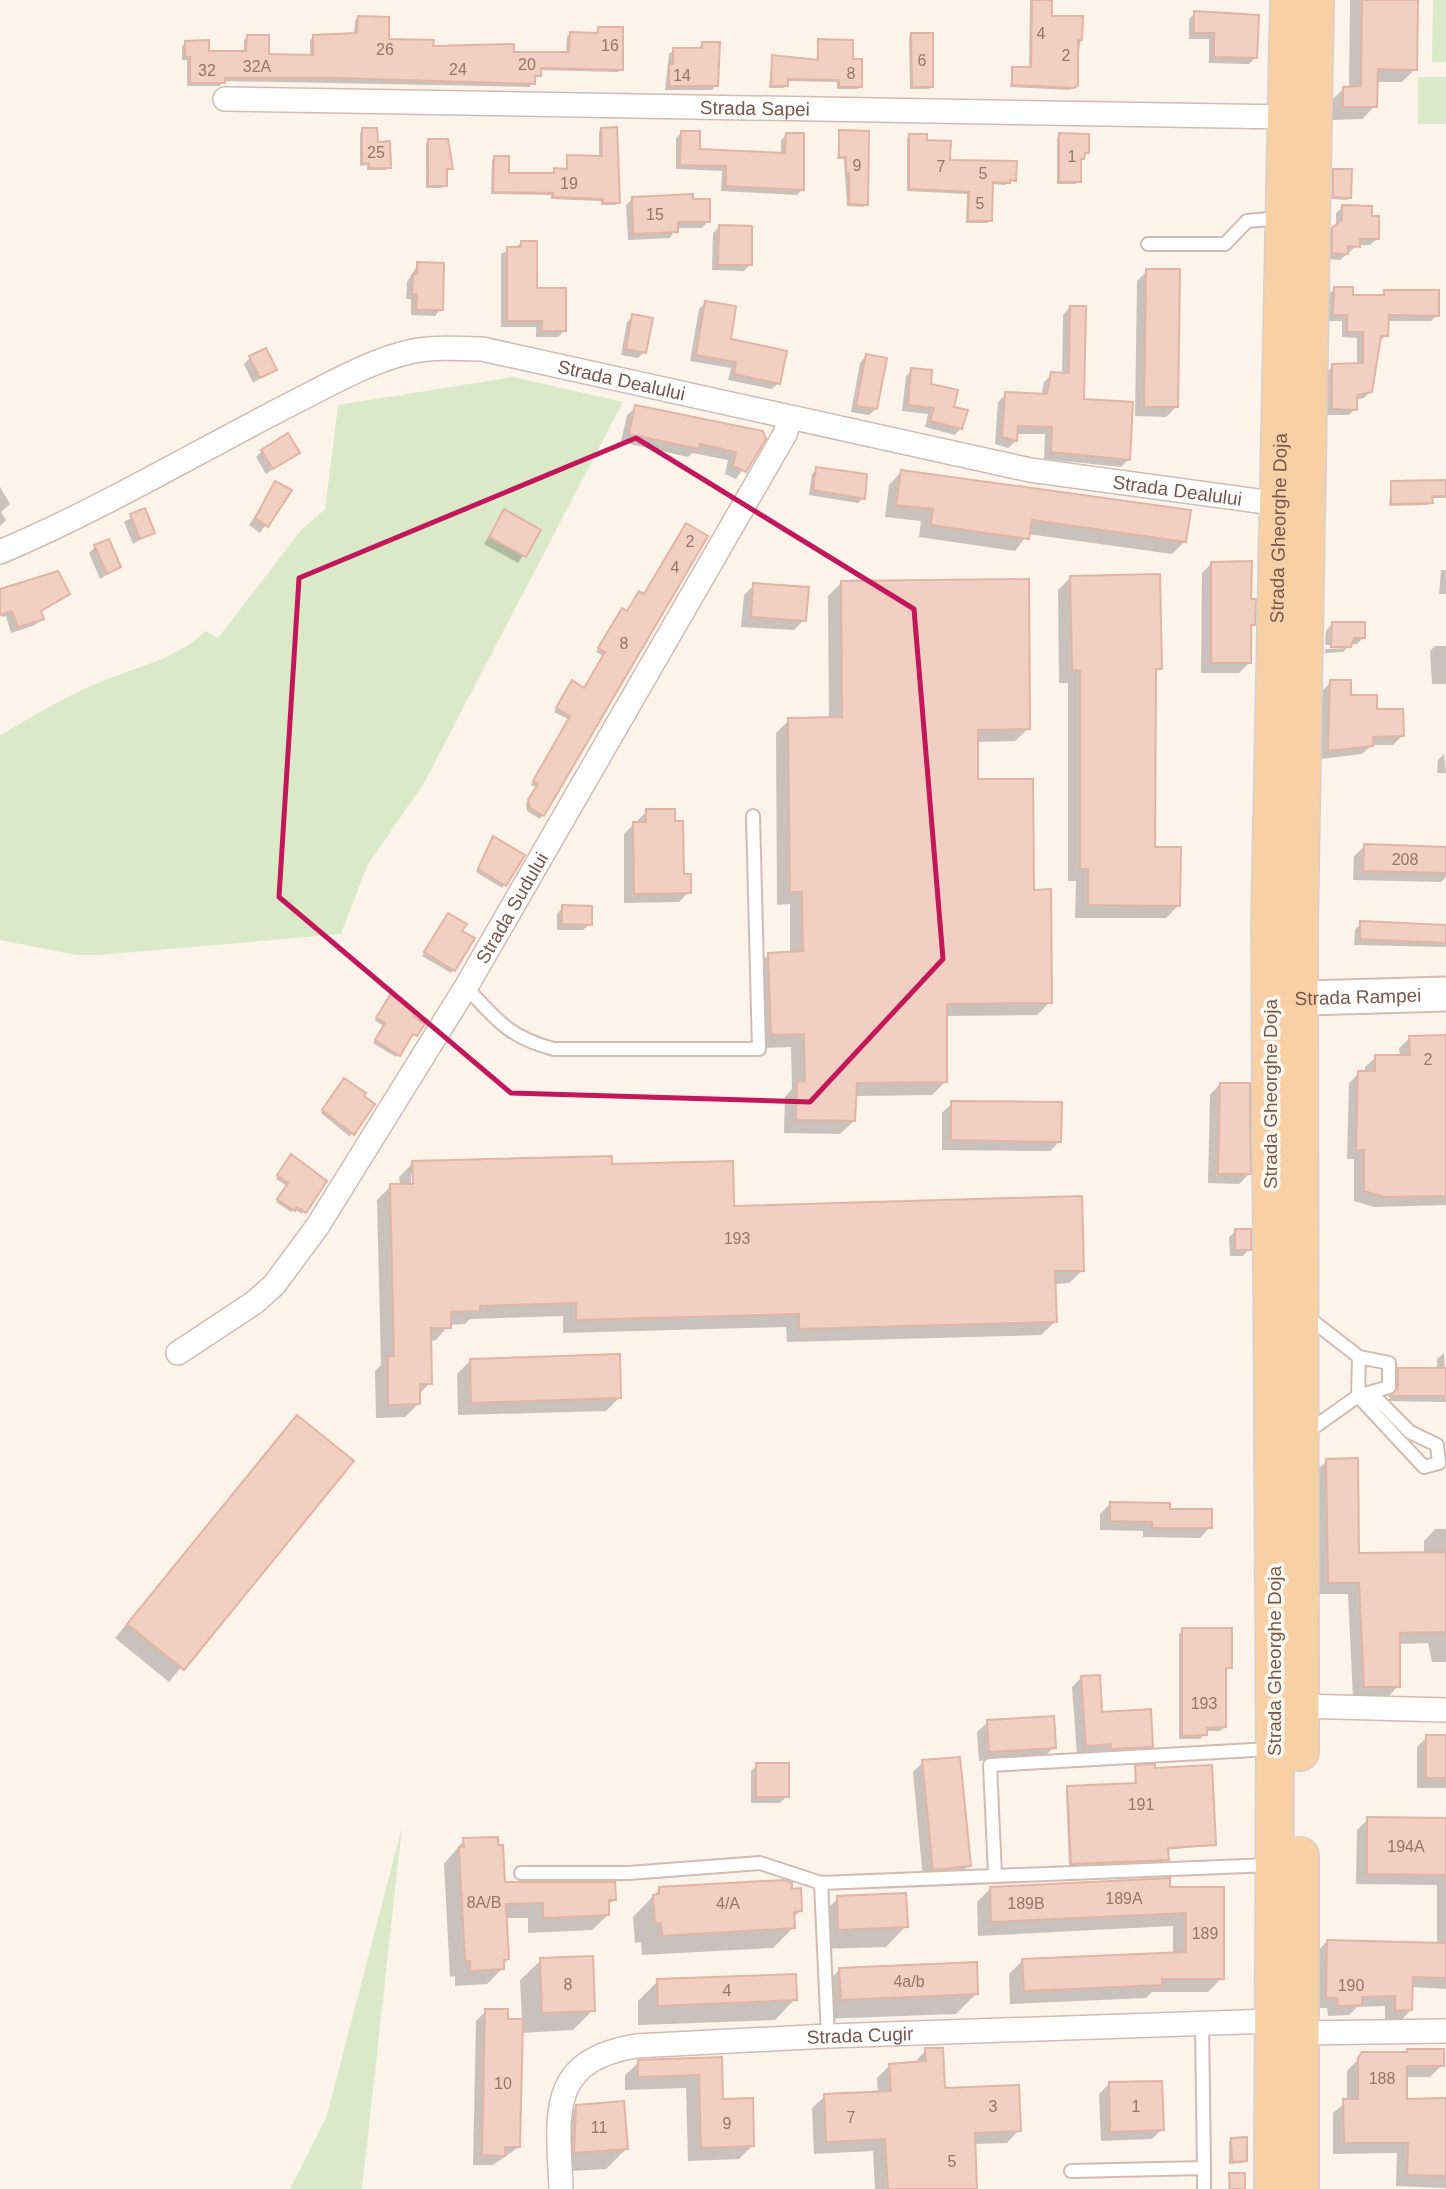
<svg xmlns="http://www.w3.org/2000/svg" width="1446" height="2189" font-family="Arial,sans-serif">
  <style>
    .green { fill: #daeac9 }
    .shadow { fill: #0003; fill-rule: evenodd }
    .building { fill: #f1d0c3; stroke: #e3b4a3; stroke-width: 2 }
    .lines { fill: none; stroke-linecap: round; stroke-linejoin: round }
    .service-casing { stroke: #d1bcb2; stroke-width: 16 }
    .minor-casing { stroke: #d1bcb2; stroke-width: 26 }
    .secondary-casing { stroke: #d4bcb0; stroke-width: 37 }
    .primary-casing { stroke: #d9d0cd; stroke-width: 40 }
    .service { stroke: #fff; stroke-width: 12 }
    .minor { stroke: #fff; stroke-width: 23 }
    .secondary { stroke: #fff; stroke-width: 33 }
    .primary { stroke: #f8d0a6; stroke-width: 37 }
    .marked { fill: none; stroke: #c2185b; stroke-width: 5; stroke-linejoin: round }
    .labels { text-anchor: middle; stroke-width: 7; stroke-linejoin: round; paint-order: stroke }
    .number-label { font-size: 16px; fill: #96756b }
    .street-label { font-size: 19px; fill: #77574e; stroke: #fff8f1 }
  </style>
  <rect width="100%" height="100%" fill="#fcf3eb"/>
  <path class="green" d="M1433 0H1446V62H1432Z
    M1418 77H1446V124H1418Z
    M513 377 623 402 424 783 367 866 341 934 99 955H77L0 940V735C35 715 73 692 110 678 148 664 175 658 206 631L218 638 301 530 325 509 338 405Z
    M402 1827 362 2189H290L327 2115Z"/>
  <path class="shadow" d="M1030 0H1050V17L1081 39 1073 88 1069 90 1010 87 1013 68 1029 69Z
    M1350 0H1416L1415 69 1402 82H1376L1375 106 1362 119 1331 120V101L1344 88H1349Z
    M1195 13 1256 57 1249 64 1209 63V39H1189V19Z
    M358 17 387 41 432 48 513 54 566 53 567 37 570 34H595L598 29 621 69 618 72 539 70 530 87 223 81 220 86H187V60H182V46L186 42 207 53H244V40L247 36 267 56 310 57V40L313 37 354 35 355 21Z
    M912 35 931 86 929 89H910L909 37Z
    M819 41 851 61 861 86 858 89H837V82L786 81 784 88H769L772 57 816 62Z
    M703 43 716 85 712 90H665L669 54 674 50 698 48Z
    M601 129 618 202 615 205H601V201L551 199V195L491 194 492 160 494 158 507 175H552L555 170H565L568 157H599V132Z
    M362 130 376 143 389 167 386 170H367V165L360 166V133Z
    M840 132 866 204 863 207 847 206 844 159H837Z
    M681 133 698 151 781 155V140L786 135 802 190 797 195 721 191 722 171 676 169V138Z
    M909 135 925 142 949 162 1014 180 1005 185 991 184 990 221 987 223H966L967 194 907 191V138Z
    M1060 135 1087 153 1079 162 1076 184H1057V138Z
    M429 141 451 168 445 171 442 188H426V143Z
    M1334 171 1349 197 1347 200 1331 199Z
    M633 198 692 201 708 221 702 228H676L670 238 628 240 626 205Z
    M1343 207 1377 239 1370 245H1358L1340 260 1326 259V236L1336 227V213Z
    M719 227 750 264 744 271 712 270 713 233Z
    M522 243 535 290 564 331 558 337H536V327H501V254Z
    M418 264 441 309 435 316 411 315V299H406L407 282Z
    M1147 271 1176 407 1166 417 1135 416 1137 281Z
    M1334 289 1351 297H1379L1385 291 1437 315 1431 321H1387V335L1378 342 1370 391 1364 398 1355 400V409L1349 415H1326L1327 372 1333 366 1357 365V338L1342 337V321H1328V295Z
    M705 303 729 341 779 383 772 389 728 380 731 368 690 361 699 309Z
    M1070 307 1083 401 1129 459 1121 467 1044 459 1045 434H1016V441L1008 448 995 444 998 402 1006 394 1041 396 1044 382 1052 374 1062 375 1063 315Z
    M633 316 644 352 638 358 621 355 627 322Z
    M866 356 876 409 869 415 851 412 860 363Z
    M250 358 275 369 253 383 244 364Z
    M912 370 952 408 961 428 955 435 925 427 928 414 902 411 906 376Z
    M636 407 764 439 736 479 725 474 728 460 692 453 688 457 621 442 627 415Z
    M262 451 297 452 266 474 256 457Z
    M817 469 863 498 858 503 809 495 812 474Z
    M901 472 1184 542 1172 554 1028 534 1015 551 919 537 921 521 885 517 889 485Z
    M1392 482H1446V498H1431L1428 505 1389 506Z
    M276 483 289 491 260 533 249 525Z
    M0 487 10 504 1 512 6 520 0 526Z
    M144 510 153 532 133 544 124 522Z
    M505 511 539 531 518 563 484 544Z
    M683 528 543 815 540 819 527 811 526 804 536 787 531 785 568 719 554 712 569 686 583 689 603 656 596 652 619 613H626L643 595Z
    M95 547 119 567 100 579 89 553Z
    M1212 563 1250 601 1253 624 1249 628V663L1239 673H1201L1202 573Z
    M1441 570H1446V594H1439Z
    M1071 577 1160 668 1154 674V849L1179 905 1166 918H1075L1076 881H1068V683H1059L1058 590Z
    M841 583 1029 728 1015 741 976 742 977 781 1032 891 1050 1002 1037 1015 945 1016 946 1081 932 1095 855 1096 854 1121 840 1134 784 1133 785 1097 792 1089 791 1047 758 1048 755 968 769 954H790V904L777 905 776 733 789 720 829 719 828 596Z
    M754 585 804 620 794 630 741 627 744 595Z
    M0 593 68 594 40 613 42 619 35 625 11 633 6 616 2 617 0 612Z
    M1332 624 1363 638 1357 644 1325 645 1326 631Z
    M1435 646H1446V684H1432L1430 651Z
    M1347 648 1343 652 1325 653V649Z
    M1331 682 1375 711 1402 736 1393 745H1372L1362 754 1320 759 1322 691Z
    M1444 754 1446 773H1437L1438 760Z
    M647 811 689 892 679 902 624 903V834Z
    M493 838 522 855 502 888 476 872Z
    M1365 846 1446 849V877L1441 882 1353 880 1354 856Z
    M563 907 590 924 583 930H557V914Z
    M445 917 472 939 451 973 422 956Z
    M1361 923 1446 927V947L1354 945 1355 930Z
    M387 1000 410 1017 416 1035 410 1036 396 1057 373 1043 384 1026 375 1021Z
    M1446 1036V1205L1374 1207 1354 1201V1159H1347L1349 1083 1359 1073 1365 1072V1067L1376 1057 1400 1056 1399 1048 1410 1038Z
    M342 1082 361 1097 350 1137 321 1113Z
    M1220 1084 1249 1174 1239 1184 1208 1183 1210 1095Z
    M952 1103 1060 1141 1050 1151 942 1150V1113Z
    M291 1156 317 1173 302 1214 294 1209 291 1212 276 1202 287 1186 276 1179Z
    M413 1163 611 1166 733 1208 1083 1270 1069 1283 1054 1284 1055 1322 1041 1335 787 1342 786 1327 563 1333V1316L470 1319 465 1324 449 1325 436 1340 430 1341V1383L418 1395V1404L405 1417 376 1418 375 1371 381 1365 377 1200 391 1186H400L399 1177ZM411 1174H414L415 1192 411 1193Z
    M1236 1231 1249 1249 1243 1256H1230L1229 1237Z
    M1444 1353 1446 1402 1387 1401 1392 1396V1376L1398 1370H1437V1359Z
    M470 1361 620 1397 606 1411 458 1415 457 1374Z
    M297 1417 351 1461 169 1682 115 1638Z
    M1327 1461 1357 1555 1424 1554V1541L1435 1529H1446V1662H1432L1428 1643 1398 1644V1686L1387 1698H1353L1348 1594H1317L1315 1472Z
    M1110 1504 1169 1511 1210 1527 1200 1538 1143 1537V1531L1100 1530V1514Z
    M1183 1630 1230 1667 1225 1671V1727L1220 1731H1205L1201 1739H1179V1634Z
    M1081 1678 1100 1714 1152 1746 1143 1755 1077 1754 1072 1687Z
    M988 1722 1054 1747 1044 1757 979 1761 977 1732Z
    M1427 1737H1446V1788H1417V1747Z
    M923 1762 969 1865 959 1875 923 1879 913 1772Z
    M757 1765 787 1796 780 1803H751V1771Z
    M1136 1767 1214 1845 1166 1850 1164 1862 1069 1866 1066 1791 1134 1785Z
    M1368 1819H1446V1989L1411 1987V2010L1400 2021H1385V2006L1357 2007 1349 2015 1328 2016 1327 2008H1316L1317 1952 1327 1941 1437 1944V1885L1356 1884 1357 1830Z
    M464 1840 503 1884 615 1899 607 1906 608 1915 592 1930 528 1933V1918H505L507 1959 503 1968 487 1984 455 1986V1976L450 1977 444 1864Z
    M991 1888H1222V1978L1208 1992H1152L1146 1998 1010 2004 1009 1974 1023 1960 1173 1955V1926L978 1936 977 1902Z
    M660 1889 791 1890 801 1910 792 1919 793 1928 773 1948 642 1955 641 1942 635 1943 633 1917Z
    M838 1898 906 1926 886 1947 819 1949 818 1918Z
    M541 1960 593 2010 573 2030 521 2033 519 2147 493 2165H473L476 2021 486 2011 506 2020 522 2021 520 1980Z
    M840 1969 977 1993 956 2014 821 2019 820 1990Z
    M658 1981 795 1999 775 2020 638 2025V2001Z
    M926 2050 943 2090 1019 2130 1007 2143 974 2144 975 2189H875L873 2151 814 2154 812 2108 825 2096 878 2093 877 2078 890 2065 914 2063Z
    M1363 2054 1442 2065 1430 2077H1405V2100H1446V2188L1396 2186 1397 2153 1333 2154V2113L1347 2101V2071Z
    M721 2059V2100L753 2145 739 2159 688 2161 686 2088 625 2090V2075L639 2062Z
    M1109 2084 1162 2129 1152 2139 1101 2141 1099 2094Z
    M577 2106 626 2149 606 2169 555 2172 557 2127Z
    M1231 2139 1246 2160 1243 2163 1229 2164V2142Z
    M1230 2175 1244 2189H1228Z"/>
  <path class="building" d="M1032 0H1052V16H1083L1082 40H1078V86L1074 88 1012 85V67H1031Z
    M1362 0H1418L1417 70 1378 69 1377 107H1343V87L1361 86Z
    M1194 11 1259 15 1257 58 1214 57V33H1194Z
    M358 16 389 17V39L434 40 433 46 514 44V52H569L570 32 598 33V27H623V70L541 68V76H535V84L337 78H225V83H190V57H185V41L209 40V51H246L247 35H269V54L313 55V35L357 33Z
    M911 33H933V87H912Z
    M818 39 853 40V59H862V87H839V80L788 79V86H771L772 55 818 60Z
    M702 42H720L718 86H669V64H673V48H702Z
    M617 127 620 203H603V199L553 197V193L493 192 494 156H509V173H554V168L567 169V155L602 156 601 128Z
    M362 128H377L378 142 390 141 391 168H369V163L362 164Z
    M839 130 869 131 868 205 849 204V173H846V157H839Z
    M681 131H700V149L785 153 786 133H804V190L726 186V166L680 165Z
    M1059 133 1089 134V153H1085L1084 159H1081V182H1059Z
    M909 134H927V140L951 141 950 160 1017 161 1016 181 1010 180V183L993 182 992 221H968L969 192 909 189Z
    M428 139H448L453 169H447V186H428Z
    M1333 169H1352L1351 198 1333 197Z
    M693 194V199H710V222H678V232L633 234 632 197Z
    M1342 205 1372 206V216H1379V239H1360V247L1348 246V254L1332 253V228L1342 220Z
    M719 225 752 226V265H718Z
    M521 241H537V288H566V331H542V321H507V247H521Z
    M417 262 444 263 443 310H416L417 294H412L413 274H417Z
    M1146 269H1180L1178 407H1144Z
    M1334 287H1353V295H1384V290H1439V316L1389 315 1388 336H1381L1372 392 1357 395V410L1332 409V364L1363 363V332H1347V315H1333Z
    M705 301 736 306 731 339 787 351 780 384 734 374 736 362 696 355Z
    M1070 306H1086L1084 399 1133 402 1130 460 1051 452 1052 427 1018 426 1017 441 1002 437 1005 392 1047 394 1051 372 1069 373Z
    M632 314 653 318 646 353 626 349Z
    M266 348 277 370 260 378 249 356Z
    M866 354 887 358 877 409 856 406Z
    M911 368 932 370 931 384 958 390 954 407 968 410 962 429 930 421 934 408 908 405Z
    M635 405 763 431 766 439 746 472 733 466 736 452 700 444 699 449 629 434Z
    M288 433 300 453 273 469 261 450Z
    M816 467 867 474 865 499 813 490Z
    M901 470 1191 510 1186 542 1032 520 1029 539 931 525 933 509 896 505Z
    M1446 480V496H1432L1433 503 1391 504V481Z
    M275 481 292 490 268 527 255 518Z
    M145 508 155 533 140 539 130 514Z
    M504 509 541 530 526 557 489 537Z
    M686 523 708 536 544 816 530 808 528 800 538 784 533 781 570 716 556 708 572 680 584 688 605 652 598 648 622 608 627 611 639 591 644 594Z
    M109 539 121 567 107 574 94 545Z
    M1252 561 1251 599H1256L1255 625H1251V663H1211V562Z
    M58 571 70 594 41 611 44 619 18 627 12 611 0 615V589Z
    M1160 574 1162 669H1156L1155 847H1181L1180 906 1088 905V869H1080V671L1072 670 1070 576Z
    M1029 579 1030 729 978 730V779H1033L1034 890 1051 889 1052 1003 947 1004V1082L857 1083 855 1121 796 1120 797 1082 805 1081 804 1034 771 1035 768 953 803 951 802 892H790L788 718 842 717 841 581Z
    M753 583 809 587 806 621 751 617Z
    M1332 622H1365V638H1354L1351 647H1331Z
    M1330 680H1351V695H1377V709H1403L1404 736 1373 737V746L1328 751Z
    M646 809H675V821H683L684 874H691V893L634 894 633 822H646Z
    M493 836 525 855 506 886 478 869Z
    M1364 844 1446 847V873L1363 871Z
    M562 905 592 906V925L562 924Z
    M448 913 467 924 462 931 475 938 455 971 424 952Z
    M1360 921 1446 925V943L1360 939Z
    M390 995 415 1011 413 1016 425 1024 417 1036 413 1034 400 1056 375 1040 385 1023 376 1018Z
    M1446 1035V1196L1385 1197 1364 1191V1150H1356L1358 1071H1375V1055H1410L1409 1036Z
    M344 1078 366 1093 364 1096 375 1104 354 1135 322 1110Z
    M1220 1083H1250L1251 1174H1218Z
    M951 1101 1062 1102 1061 1142 951 1140Z
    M291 1154 327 1181 306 1213 297 1207 295 1211 277 1199 288 1183 277 1175Z
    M612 1156V1164L733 1161 734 1206 1082 1196 1084 1271H1055L1057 1322 799 1329V1314L576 1320V1303L480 1306V1311L451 1312V1328H431L432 1384H420V1404L388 1405V1356H394L390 1184H413L412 1161Z
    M1235 1229H1251V1250H1235Z
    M620 1354 621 1398 471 1403 470 1359Z
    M1398 1368H1446V1396H1390L1398 1388Z
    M297 1415 354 1461 184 1670 127 1624Z
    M1358 1458 1359 1553 1446 1552V1632L1400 1633V1687H1364L1359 1583H1328L1326 1459Z
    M1110 1502 1170 1503V1509H1212V1528H1152V1522L1110 1521Z
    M1182 1628H1232V1668H1226V1727L1207 1728V1735L1182 1736Z
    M1100 1675 1102 1712 1151 1709 1153 1747 1111 1749V1744L1086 1746 1081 1676Z
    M1054 1716 1056 1748 989 1752 987 1720Z
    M1426 1735H1446V1778H1426Z
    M960 1757 971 1866 933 1870 922 1760Z
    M756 1763H789V1797H756Z
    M1155 1764V1768L1212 1765 1216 1845 1168 1848 1169 1860 1071 1864 1067 1786 1136 1783 1135 1765Z
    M1367 1817 1446 1818V1875L1367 1874Z
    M498 1837V1845H503L505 1882H615L616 1900H609V1915L543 1918V1903L506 1904 509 1959 504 1960V1969L470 1971V1961L465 1962 459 1847H464L463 1838Z
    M1170 1878V1887H1224V1979H1162V1985L1024 1991 1022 1959 1186 1952V1913L991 1922 990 1887Z
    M784 1880 792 1883V1889L801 1888 802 1911 794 1912 795 1928 662 1936 661 1923H655L653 1895 659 1894V1887Z
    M906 1893 908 1927 838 1930 837 1896Z
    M1327 1940 1446 1943V1978L1413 1977 1412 2010 1395 2011V1996L1362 1997V2005L1338 2006 1337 1998H1326Z
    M593 1956 595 2011 542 2013 540 1958Z
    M977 1962 978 1994 841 2000 839 1968Z
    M796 1974 797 2000 658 2006 657 1979Z
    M485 2009H508V2019H523L520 2147H505V2156L482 2155Z
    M925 2048H943L945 2088 1019 2085 1021 2131 975 2133 977 2189H888L885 2139 826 2142 824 2094 891 2091 889 2064 926 2061Z
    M1407 2049H1444V2066H1407V2099L1446 2098V2176L1407 2175 1408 2143H1344L1343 2099H1358V2058L1362 2052H1407Z
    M722 2057 723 2099 753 2098 754 2146 701 2148 699 2075 638 2077V2060Z
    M1162 2081 1164 2130 1110 2132 1109 2082Z
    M624 2101 628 2149 574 2153 576 2105Z
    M1247 2137V2161L1232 2162 1231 2138Z
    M1229 2173H1245V2189H1230Z"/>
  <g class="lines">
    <g class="service-casing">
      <path id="service" d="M1148 244H1225L1247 221 1282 218
        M466 987C497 1020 508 1037 554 1049H759L753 816
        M1305 1315 1359 1357 1358 1396 1306 1433
        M1359 1357 1389 1363V1387L1358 1396 1424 1467 1439 1463 1437 1445 1410 1432 1371 1393
        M521 1873H629L760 1863 821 1883 1271 1865
        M995 1875 990 1765 1270 1749
        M821 1883 828 2036
        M1071 2171 1204 2168 1202 2024
        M1204 2189V2168"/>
    </g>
    <g class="minor-casing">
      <g id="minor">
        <path id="s1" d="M225 99 1286 117"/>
        <path id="s2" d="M0 552C99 510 190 456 285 407 327 386 382 353 428 349 446 347 464 349 482 349L1030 470 1280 504"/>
        <path id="s3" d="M178 1353 255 1302 274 1285 317 1227 466 987 785 434 790 419"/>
        <path d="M1300 1706 1446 1710"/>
        <path d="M1300 2033 1446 2031"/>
        <path id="s4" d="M561 2189C558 2115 546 2061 636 2046L828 2036 1273 2021"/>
      </g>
    </g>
    <g class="secondary-casing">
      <g id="secondary">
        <path id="s5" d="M1272 999 1446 994"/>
      </g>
    </g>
    <g class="primary-casing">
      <g id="primary">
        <path d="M1300 1752 1299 923 1315 0"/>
        <path id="s6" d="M1273 2189 1275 1749 1270 922 1289 0"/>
        <path d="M1300 2189V1856"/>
      </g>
    </g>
    <use href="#service" class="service"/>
    <use href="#minor" class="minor"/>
    <use href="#secondary" class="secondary"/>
    <use href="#primary" class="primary"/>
  </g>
  <path class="marked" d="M636 438 914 609 943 959 810 1102 511 1093 279 897 299 578Z"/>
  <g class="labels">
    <g class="number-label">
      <text x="1041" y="39">4</text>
      <text x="610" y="51">16</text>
      <text x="385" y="55">26</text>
      <text x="1066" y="61">2</text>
      <text x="922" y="66">6</text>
      <text x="527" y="70">20</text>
      <text x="257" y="72">32A</text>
      <text x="458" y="75">24</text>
      <text x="207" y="76">32</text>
      <text x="851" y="79">8</text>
      <text x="682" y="81">14</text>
      <text x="376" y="158">25</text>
      <text x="1072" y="162">1</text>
      <text x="857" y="171">9</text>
      <text x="941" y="172">7</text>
      <text x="983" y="179">5</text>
      <text x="569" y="189">19</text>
      <text x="980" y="209">5</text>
      <text x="655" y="220">15</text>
      <text x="690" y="547">2</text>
      <text x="675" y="573">4</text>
      <text x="624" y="649">8</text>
      <text x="1405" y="865">208</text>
      <text x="1428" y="1065">2</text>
      <text x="737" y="1244">193</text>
      <text x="1204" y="1709">193</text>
      <text x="1141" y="1810">191</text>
      <text x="1406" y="1852">194A</text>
      <text x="1124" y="1904">189A</text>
      <text x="484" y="1908">8A/B</text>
      <text x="728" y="1909">4/A</text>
      <text x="1026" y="1909">189B</text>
      <text x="1205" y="1939">189</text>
      <text x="909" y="1987">4a/b</text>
      <text x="568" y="1990">8</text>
      <text x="1351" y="1991">190</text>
      <text x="727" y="1996">4</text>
      <text x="1382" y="2084">188</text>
      <text x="503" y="2089">10</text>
      <text x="993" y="2112">3</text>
      <text x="1136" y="2112">1</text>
      <text x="851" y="2123">7</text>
      <text x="727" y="2129">9</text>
      <text x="599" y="2133">11</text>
      <text x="952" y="2167">5</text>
    </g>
    <g class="street-label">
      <text dy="7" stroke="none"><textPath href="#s1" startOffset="530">Strada Sapei</textPath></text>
      <text dy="7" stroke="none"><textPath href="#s2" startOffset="672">Strada Dealului</textPath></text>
      <text dy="7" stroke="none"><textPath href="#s2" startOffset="1239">Strada Dealului</textPath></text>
      <text dy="7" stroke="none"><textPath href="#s6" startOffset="1661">Strada Gheorghe Doja</textPath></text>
      <text dy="7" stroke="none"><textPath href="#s3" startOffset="564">Strada Sudului</textPath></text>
      <text dy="7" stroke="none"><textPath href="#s5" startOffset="86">Strada Rampei</textPath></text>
      <text transform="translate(1270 1094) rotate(-90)" y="7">Strada Gheorghe Doja</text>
      <text transform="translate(1274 1661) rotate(-90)" y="7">Strada Gheorghe Doja</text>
      <text dy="7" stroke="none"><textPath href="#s4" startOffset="411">Strada Cugir</textPath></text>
    </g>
  </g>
</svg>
